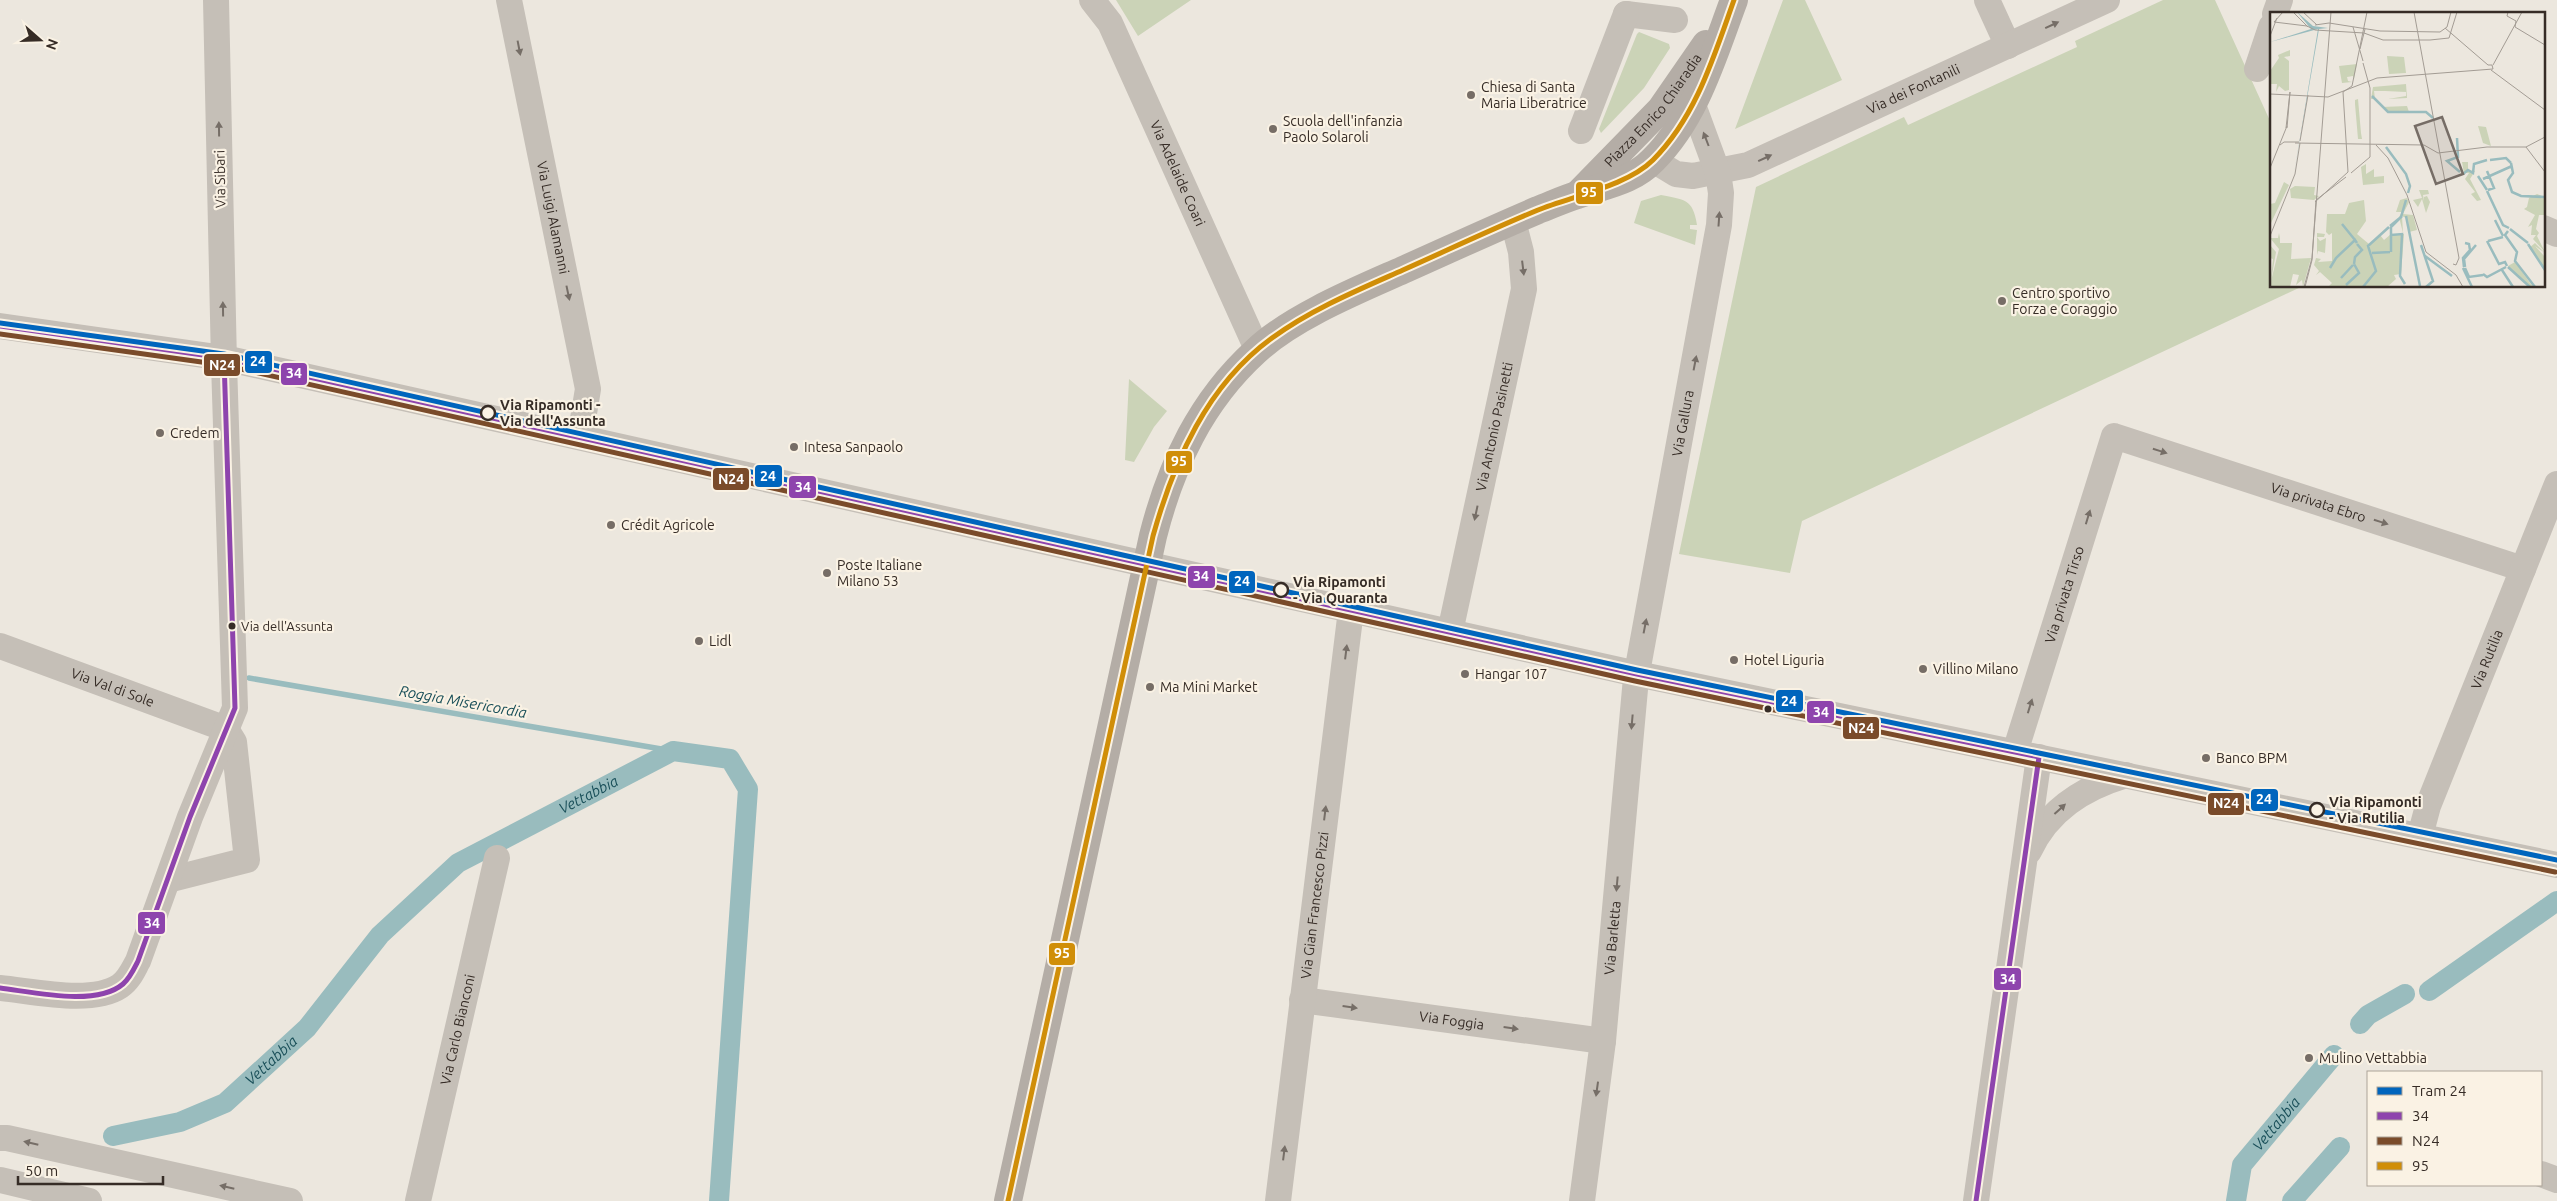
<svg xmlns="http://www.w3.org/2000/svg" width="2557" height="1201" font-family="Ubuntu,sans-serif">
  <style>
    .green { fill: #cbd3b7 }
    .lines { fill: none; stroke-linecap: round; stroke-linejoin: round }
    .stream { stroke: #99bcbe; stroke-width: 5.5 }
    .canal { stroke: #99bcbe; stroke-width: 20 }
    .minor { stroke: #c5bfb7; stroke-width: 26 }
    .major { stroke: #b4ada6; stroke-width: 28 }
    .bus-1-casing { stroke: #faf2e4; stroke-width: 9 }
    .bus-2-casing { stroke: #faf2e4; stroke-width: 9 }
    .bus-3-casing { stroke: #faf2e4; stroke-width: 9 }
    .bus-1 { stroke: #8e44ad; stroke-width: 5 }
    .bus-2 { stroke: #7a4b2a; stroke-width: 5 }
    .bus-3 { stroke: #d08e08; stroke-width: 5 }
    .tram-1-casing { stroke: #faf2e4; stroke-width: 9 }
    .tram-1 { stroke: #0065bd; stroke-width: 5 }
    .oneway { fill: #766e67 }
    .poi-dot { fill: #766d66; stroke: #faf2e4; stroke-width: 2 }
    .stop-dot { fill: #faf2e4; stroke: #362c26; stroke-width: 2.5 }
    .bus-dot { fill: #362c26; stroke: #faf2e4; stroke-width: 2 }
    .labels { text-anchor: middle; stroke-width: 4.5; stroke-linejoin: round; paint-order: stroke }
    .bus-label { font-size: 13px; fill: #362c26; stroke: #faf2e4; text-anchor: start }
    .poi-label { font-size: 14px; fill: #362c26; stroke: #faf2e4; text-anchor: start }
    .street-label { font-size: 14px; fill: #362c26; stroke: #faf2e4 }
    .stop-label { font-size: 14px; font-weight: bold; fill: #362c26; stroke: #faf2e4; text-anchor: start }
    .water-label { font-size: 15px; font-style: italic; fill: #194f59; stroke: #faf2e4 }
    .inset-river { fill: none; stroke: #99bcbe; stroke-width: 2.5 }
    .inset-road { fill: none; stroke: #a39c94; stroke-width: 1 }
    .view { fill: #766d66; fill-opacity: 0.15; stroke: #766d66; stroke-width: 2.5 }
    .inset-edge { fill: none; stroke: #362c26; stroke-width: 2.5 }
    .line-badge { stroke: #faf2e4; stroke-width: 2 }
    .badge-label { font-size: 14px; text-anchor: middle; font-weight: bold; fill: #fff }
  </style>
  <rect width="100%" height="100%" fill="#ece7de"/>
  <path class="green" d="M1116 0H1191L1138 36Z
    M1783 0H1805L1842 80 1735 129Z
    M2163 0H2215L2271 123V286H2303L1802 521 1790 573 1679 554 1756 187 1904 117 1908 125 2077 47 2075 41Z
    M1639 32 1669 44 1670 48 1644 88 1601 133 1599 129 1637 34Z
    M1661 195C1684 200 1693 198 1697 225H1690V229L1697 230 1695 245 1634 223 1641 201Z
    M1129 379 1167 411 1154 427 1134 462 1125 460Z"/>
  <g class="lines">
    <path class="stream" d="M249 678 673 751"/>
    <g class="canal">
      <path d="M2429 991 2557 901"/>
      <path d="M2360 1024 2368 1015 2405 994"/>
      <path id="s1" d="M113 1136 180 1122 225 1103 307 1028 380 935 458 863 673 751 730 759 748 789 719 1201"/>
      <path id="s2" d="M2236 1201 2242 1165 2334 1055"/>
      <path d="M2292 1201 2340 1147"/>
    </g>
    <g class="minor">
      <path id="s3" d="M509 0 588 389 580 437"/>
      <path id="s4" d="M1092 0 1110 23 1257 349"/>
      <path d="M1987 0 2008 46"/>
      <path d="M1626 14 1675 20"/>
      <path d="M2275 14 2280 0"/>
      <path d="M2257 69 2271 27"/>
      <path d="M1581 131 1626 14"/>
      <path id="s5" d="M1653 160 1676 174 1693 176 1748 165 2107 0"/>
      <path d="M2543 228 2557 234"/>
      <path d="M0 326 224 358 1637 674 2557 865"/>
      <path id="s6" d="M1450 632 1524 289 1521 252 1513 221"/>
      <path id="s7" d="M0 646 226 729"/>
      <path id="s8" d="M2015 752 2114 436 2523 569"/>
      <path id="s9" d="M2420 836 2428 806 2557 484"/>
      <path d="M2029 851C2048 810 2083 788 2126 775"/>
      <path d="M168 880 247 860 234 742 226 729"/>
      <path d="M0 988C33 991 92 1005 120 986 129 980 133 970 138 961L190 817 235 708 224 363 216 0"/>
      <path id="s10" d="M1302 1000 1603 1041"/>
      <path d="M0 1138H7L290 1201"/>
      <path d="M2541 1174 2557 1180"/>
      <path d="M0 1180 89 1201"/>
      <path id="s11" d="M418 1201 497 858"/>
      <path id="s12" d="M1278 1201 1351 610"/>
      <path id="s13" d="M1582 1201 1603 1041 1636 678 1719 225 1721 193 1718 173 1693 105"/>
      <path d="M1976 1201 2039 757"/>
    </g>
    <g class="major">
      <path id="s14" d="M1580 192 1661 109 1706 44"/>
      <path d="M1008 1201 1153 536C1171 465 1201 401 1256 351 1292 317 1358 290 1403 270 1448 250 1493 229 1538 210 1551 205 1564 199 1577 195 1604 185 1632 182 1653 160 1696 117 1713 56 1734 0"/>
    </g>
    <g class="bus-1-casing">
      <path id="bus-1" d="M0 326 224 358 1637 674 2039 757
        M0 988C33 992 96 1007 123 984 130 978 134 969 138 961L190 817 235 708 224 358
        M1976 1201 2039 757"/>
    </g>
    <g class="bus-2-casing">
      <path id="bus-2" d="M0 334 223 365 1635 681 2555 872"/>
    </g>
    <g class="bus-3-casing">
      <path id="bus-3" d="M1008 1201 1153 536C1174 461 1207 385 1272 338 1312 309 1358 290 1403 270 1448 250 1492 229 1538 210 1572 196 1627 186 1653 160 1696 117 1714 56 1734 0"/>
    </g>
    <use href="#bus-1" class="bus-1"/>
    <use href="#bus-2" class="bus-2"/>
    <use href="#bus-3" class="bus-3"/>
    <g class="tram-1-casing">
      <path id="tram-1" d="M0 323 224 354 1637 670 2557 860"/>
    </g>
    <use href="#tram-1" class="tram-1"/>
  </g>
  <defs><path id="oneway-solid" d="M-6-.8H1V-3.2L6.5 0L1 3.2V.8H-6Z" transform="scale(1.25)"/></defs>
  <g class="oneway">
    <use href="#oneway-solid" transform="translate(2052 25) rotate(-25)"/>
    <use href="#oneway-solid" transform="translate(519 48) rotate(79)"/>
    <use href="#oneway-solid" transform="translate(219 129) rotate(-91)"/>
    <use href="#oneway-solid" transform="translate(1706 139) rotate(-111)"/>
    <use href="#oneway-solid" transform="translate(1765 158) rotate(-25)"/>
    <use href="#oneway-solid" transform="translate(1719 219) rotate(-86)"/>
    <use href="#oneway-solid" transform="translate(1523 268) rotate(83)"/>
    <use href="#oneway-solid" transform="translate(568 293) rotate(78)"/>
    <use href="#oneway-solid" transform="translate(223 309) rotate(-91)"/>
    <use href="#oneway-solid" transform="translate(1695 363) rotate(-79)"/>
    <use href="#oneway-solid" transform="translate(2160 451) rotate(18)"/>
    <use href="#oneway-solid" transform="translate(1476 513) rotate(102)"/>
    <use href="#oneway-solid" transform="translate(2088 517) rotate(-73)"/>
    <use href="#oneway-solid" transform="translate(2381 522) rotate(18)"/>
    <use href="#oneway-solid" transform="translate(1645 626) rotate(-79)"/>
    <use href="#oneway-solid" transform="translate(1346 652) rotate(-83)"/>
    <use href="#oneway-solid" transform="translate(2030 706) rotate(-73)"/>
    <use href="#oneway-solid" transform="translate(1632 722) rotate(95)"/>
    <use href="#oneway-solid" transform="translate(2060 809) rotate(-42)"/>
    <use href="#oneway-solid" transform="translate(1325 813) rotate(-83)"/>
    <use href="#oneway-solid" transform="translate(1617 884) rotate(95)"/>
    <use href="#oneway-solid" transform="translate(1350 1007) rotate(8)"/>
    <use href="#oneway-solid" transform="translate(1511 1028) rotate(8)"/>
    <use href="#oneway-solid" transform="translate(1597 1089) rotate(98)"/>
    <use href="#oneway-solid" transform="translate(31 1143) rotate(-167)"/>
    <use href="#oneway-solid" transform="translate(1284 1153) rotate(-83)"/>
    <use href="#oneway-solid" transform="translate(227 1187) rotate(-167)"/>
  </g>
  <g class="poi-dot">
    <circle cx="1471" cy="95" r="5"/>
    <circle cx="1273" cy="129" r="5"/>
    <circle cx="2002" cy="301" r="5"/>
    <circle cx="160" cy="433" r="5"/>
    <circle cx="794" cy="447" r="5"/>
    <circle cx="611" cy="525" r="5"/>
    <circle cx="827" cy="573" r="5"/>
    <circle cx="699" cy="641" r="5"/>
    <circle cx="1734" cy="660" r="5"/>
    <circle cx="1923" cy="669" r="5"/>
    <circle cx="1465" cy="674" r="5"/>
    <circle cx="1150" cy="687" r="5"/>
    <circle cx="2206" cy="758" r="5"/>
    <circle cx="2309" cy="1058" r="5"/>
  </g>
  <g class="stop-dot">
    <circle cx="488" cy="413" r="7"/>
    <circle cx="1281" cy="590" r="7"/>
    <circle cx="2317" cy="810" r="7"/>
  </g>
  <g class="bus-dot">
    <circle cx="232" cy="626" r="4.5"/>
    <circle cx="1768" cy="709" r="4.5"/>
  </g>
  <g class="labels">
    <g class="bus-label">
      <text x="241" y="631">Via dell'Assunta</text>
    </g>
    <g class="poi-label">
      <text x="1481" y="92">Chiesa di Santa<tspan x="1481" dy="16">Maria Liberatrice</tspan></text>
      <text x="1283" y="126">Scuola dell'infanzia<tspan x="1283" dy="16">Paolo Solaroli</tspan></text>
      <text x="2012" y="298">Centro sportivo<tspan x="2012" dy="16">Forza e Coraggio</tspan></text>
      <text x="170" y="438">Credem</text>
      <text x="804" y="452">Intesa Sanpaolo</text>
      <text x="621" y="530">Crédit Agricole</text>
      <text x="837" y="570">Poste Italiane<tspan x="837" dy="16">Milano 53</tspan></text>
      <text x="709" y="646">Lidl</text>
      <text x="1744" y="665">Hotel Liguria</text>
      <text x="1933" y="674">Villino Milano</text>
      <text x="1475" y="679">Hangar 107</text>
      <text x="1160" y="692">Ma Mini Market</text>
      <text x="2216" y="763">Banco BPM</text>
      <text x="2319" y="1063">Mulino Vettabbia</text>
    </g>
    <g class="street-label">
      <text dy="5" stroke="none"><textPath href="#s5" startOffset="282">Via dei Fontanili</textPath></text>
      <text dy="5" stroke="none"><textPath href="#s14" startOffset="110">Piazza Enrico Chiaradia</textPath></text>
      <text dy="5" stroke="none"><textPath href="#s4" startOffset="194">Via Adelaide Coari</textPath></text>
      <text transform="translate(220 179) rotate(-91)" y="5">Via Sibari</text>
      <text dy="5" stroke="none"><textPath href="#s3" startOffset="222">Via Luigi Alamanni</textPath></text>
      <text dy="5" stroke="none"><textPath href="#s13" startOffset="785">Via Gallura</textPath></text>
      <text dy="5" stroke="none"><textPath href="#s6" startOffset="210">Via Antonio Pasinetti</textPath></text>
      <text dy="5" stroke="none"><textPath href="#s8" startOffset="546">Via privata Ebro</textPath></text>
      <text dy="5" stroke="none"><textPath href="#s8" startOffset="165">Via privata Tirso</textPath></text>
      <text dy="5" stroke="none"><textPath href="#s9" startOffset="189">Via Rutilia</textPath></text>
      <text dy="5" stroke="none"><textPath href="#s7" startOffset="120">Via Val di Sole</textPath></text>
      <text dy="5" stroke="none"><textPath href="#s12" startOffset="298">Via Gian Francesco Pizzi</textPath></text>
      <text dy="5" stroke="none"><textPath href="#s13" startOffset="265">Via Barletta</textPath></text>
      <text dy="5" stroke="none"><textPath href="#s10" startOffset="151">Via Foggia</textPath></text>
      <text dy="5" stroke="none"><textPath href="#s11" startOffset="176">Via Carlo Bianconi</textPath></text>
    </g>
    <g class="stop-label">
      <text x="500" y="410">Via Ripamonti -<tspan x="500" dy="16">Via dell'Assunta</tspan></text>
      <text x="1293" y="587">Via Ripamonti<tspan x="1293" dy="16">- Via Quaranta</tspan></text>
      <text x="2329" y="807">Via Ripamonti<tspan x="2329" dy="16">- Via Rutilia</tspan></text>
    </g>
    <g class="water-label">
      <text transform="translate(463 702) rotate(10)" y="5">Roggia Misericordia</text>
      <text dy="5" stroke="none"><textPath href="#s1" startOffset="600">Vettabbia</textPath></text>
      <text dy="5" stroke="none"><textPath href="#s1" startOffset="180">Vettabbia</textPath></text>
      <text dy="5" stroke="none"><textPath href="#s2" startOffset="90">Vettabbia</textPath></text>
    </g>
  </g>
  <g transform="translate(2270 12)">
    <rect width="275" height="275" fill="#ece7de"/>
    <path d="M20 38V44L14 45 19 49V78L15 79 9 74 6 80 7 72H0V59L9 46 8 43ZM117 44 134 45 136 61 119 62ZM87 52 84 67 83 64 77 65 78 69 82 70 72 71 69 54ZM136 72 137 86 118 87 136 84V80L115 79H104L105 87H101L103 75ZM88 87 91 121 92 127H88L85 92V88ZM137 94 139 100H120L112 95ZM208 114 216 115 221 134 213 131ZM192 150H198V158L205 159 200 167 211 188 207 189 201 182 205 180 195 167 199 161H194ZM96 152V162L104 157V165L114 164V171L93 173 91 155ZM14 170 19 173 1 211 0 192 5 191ZM25 174 45 175 44 183 49 184 44 188 21 186 20 177ZM149 178H158L159 182 153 183 154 189V185L157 184 160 190 156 201 152 187 148 195 143 188 152 186ZM267 182 275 185V203H269L266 217 269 221 267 224 275 240 263 227 266 223H261L262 213 258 215 265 203 254 197 257 195 259 186ZM137 186 139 190 133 202 143 203 147 218 139 220 138 207 132 204 133 221 129 205 132 200H126L130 188ZM94 188 96 209 87 222 99 232 110 223 114 228 121 222H134L131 262 124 263 126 267 117 275H58L62 271 50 260 46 263 49 259 44 253 46 246 51 247 48 250 62 249V221L59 223 56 220 57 202H75L79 191ZM9 221 10 226V231H22L21 247 41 246 33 275 32 268 26 273 29 263 23 262 20 275H0L3 247 0 246V233L6 240 1 269 9 237 0 226H8ZM47 221 55 222 54 225H47L50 229 56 226 55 241 48 239 47 243ZM265 231 275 241 265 234 275 245V257L259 236ZM245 250 260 271 264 275H260L238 254Z" fill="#cbd3b7"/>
    <path d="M27 0 43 14 58 16 49 17 24 162 48 17 0 30 41 17Z" fill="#99bcbe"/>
    <path class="inset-river" d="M102 84 118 100H156L163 106M187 126 188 145 177 149 190 160M116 135 136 162 140 174 138 181M220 148 236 146 241 151M241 151 243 161 238 168 242 180 251 184 275 185M217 159 224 176 218 178M193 162 198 158 203 161 204 152 217 148M208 164 217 178M213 167 242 154M217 179 233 213 239 216M136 204 150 274M225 208 233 224M72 212 85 228M120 214 131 205 136 188M240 217 258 231M238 219 235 223 247 240 245 249 265 275M121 223 132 222 130 264 135 272M217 229 229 252 235 250 237 254M218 229 233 225M258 232 275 258M151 233 163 269 156 275M121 240V215L132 204M102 241 120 240M155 244 182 264M84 252 85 245 92 238 87 232M194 255 193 246 200 238 199 232 195 231M195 255 194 247 206 233M238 255 260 275M60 256 66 246 85 228 87 231M193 256 202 275M195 256 199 265 213 263M232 258 243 275M213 262 217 265 236 255M71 266 83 253M76 273 89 261 84 252M93 275 106 259 98 234 119 215"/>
    <path class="inset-road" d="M13 0 4 10 37 14 45 18 94 21 113 28H160L179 26 187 0M23 0 38 15M33 0 47 13M144 0 189 246 186 253 183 252M238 0 237 4 246 9 245 15 275 33M45 13 59 11 110 19 170 20 177 15 181 0M83 15 93 49M0 24 7 6M90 37 95 17M223 53 252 0M221 58 275 98M0 82 58 85 107 66 223 57 222 53H218L175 16M16 116 20 80 17 116M30 129 38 83M25 131 154 133 168 141 217 135H256L275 125M10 133 14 130H29M106 133 118 146 137 183 156 240 186 263 193 275M256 135 275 160M0 156 17 114M81 161 100 145V76L93 51M45 190 78 160 73 80 82 74 97 0M0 224 25 162 30 131M34 275 42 246 61 0M35 275 42 248 46 188 76 165"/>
    <path class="view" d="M172 105 193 162 166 172 145 114Z"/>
    <rect width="275" height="275" class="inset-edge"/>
  </g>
  <g class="line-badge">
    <rect x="1575" y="181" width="29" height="24" rx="5" fill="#d08e08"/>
    <rect x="244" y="350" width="29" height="24" rx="5" fill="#0065bd"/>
    <rect x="203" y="353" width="38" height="24" rx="5" fill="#7a4b2a"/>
    <rect x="280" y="362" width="28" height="24" rx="5" fill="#8e44ad"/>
    <rect x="1165" y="450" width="28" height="24" rx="5" fill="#d08e08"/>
    <rect x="754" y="464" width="29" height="24" rx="5" fill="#0065bd"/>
    <rect x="712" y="467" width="38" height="24" rx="5" fill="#7a4b2a"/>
    <rect x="788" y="475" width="29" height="24" rx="5" fill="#8e44ad"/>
    <rect x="1187" y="565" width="29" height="24" rx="5" fill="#8e44ad"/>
    <rect x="1228" y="570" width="28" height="24" rx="5" fill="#0065bd"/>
    <rect x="1775" y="689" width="29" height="24" rx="5" fill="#0065bd"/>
    <rect x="1806" y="700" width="29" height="24" rx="5" fill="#8e44ad"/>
    <rect x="1842" y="716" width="38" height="24" rx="5" fill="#7a4b2a"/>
    <rect x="2250" y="788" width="29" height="24" rx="5" fill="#0065bd"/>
    <rect x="2207" y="792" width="38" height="24" rx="5" fill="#7a4b2a"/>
    <rect x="137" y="911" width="29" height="24" rx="5" fill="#8e44ad"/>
    <rect x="1048" y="942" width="28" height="24" rx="5" fill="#d08e08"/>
    <rect x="1993" y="967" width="29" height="24" rx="5" fill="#8e44ad"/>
  </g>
  <g class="badge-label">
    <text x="1589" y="197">95</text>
    <text x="258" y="366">24</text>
    <text x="222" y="370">N24</text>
    <text x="294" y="378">34</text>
    <text x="1179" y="466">95</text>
    <text x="768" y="481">24</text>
    <text x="731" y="484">N24</text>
    <text x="803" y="492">34</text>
    <text x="1201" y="581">34</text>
    <text x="1242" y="586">24</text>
    <text x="1789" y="706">24</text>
    <text x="1821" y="717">34</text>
    <text x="1861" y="733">N24</text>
    <text x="2264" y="804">24</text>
    <text x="2226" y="808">N24</text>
    <text x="152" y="928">34</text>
    <text x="1062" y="958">95</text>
    <text x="2008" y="984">34</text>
  </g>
  <rect x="2367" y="1071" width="175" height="115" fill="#faf2e4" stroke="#aca398"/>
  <rect x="2377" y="1087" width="25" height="8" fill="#0065bd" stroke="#aca398"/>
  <text x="2412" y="1096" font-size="15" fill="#362c26">Tram 24</text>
  <rect x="2377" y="1112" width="25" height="8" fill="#8e44ad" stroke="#aca398"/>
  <text x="2412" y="1121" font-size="15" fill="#362c26">34</text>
  <rect x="2377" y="1137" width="25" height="8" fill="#7a4b2a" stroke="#aca398"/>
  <text x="2412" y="1146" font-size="15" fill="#362c26">N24</text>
  <rect x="2377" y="1162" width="25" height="8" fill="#d08e08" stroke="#aca398"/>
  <text x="2412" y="1171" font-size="15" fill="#362c26">95</text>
  <g transform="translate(40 40) rotate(110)" stroke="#faf2e4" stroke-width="4" paint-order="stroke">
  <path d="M0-4L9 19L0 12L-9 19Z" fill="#362c26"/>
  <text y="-8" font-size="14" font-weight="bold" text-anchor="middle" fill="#362c26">N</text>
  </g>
  <path d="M18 1176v8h145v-8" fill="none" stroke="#362c26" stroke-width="2.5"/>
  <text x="25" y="1176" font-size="15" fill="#362c26" stroke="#faf2e4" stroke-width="4" paint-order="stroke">50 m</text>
</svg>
